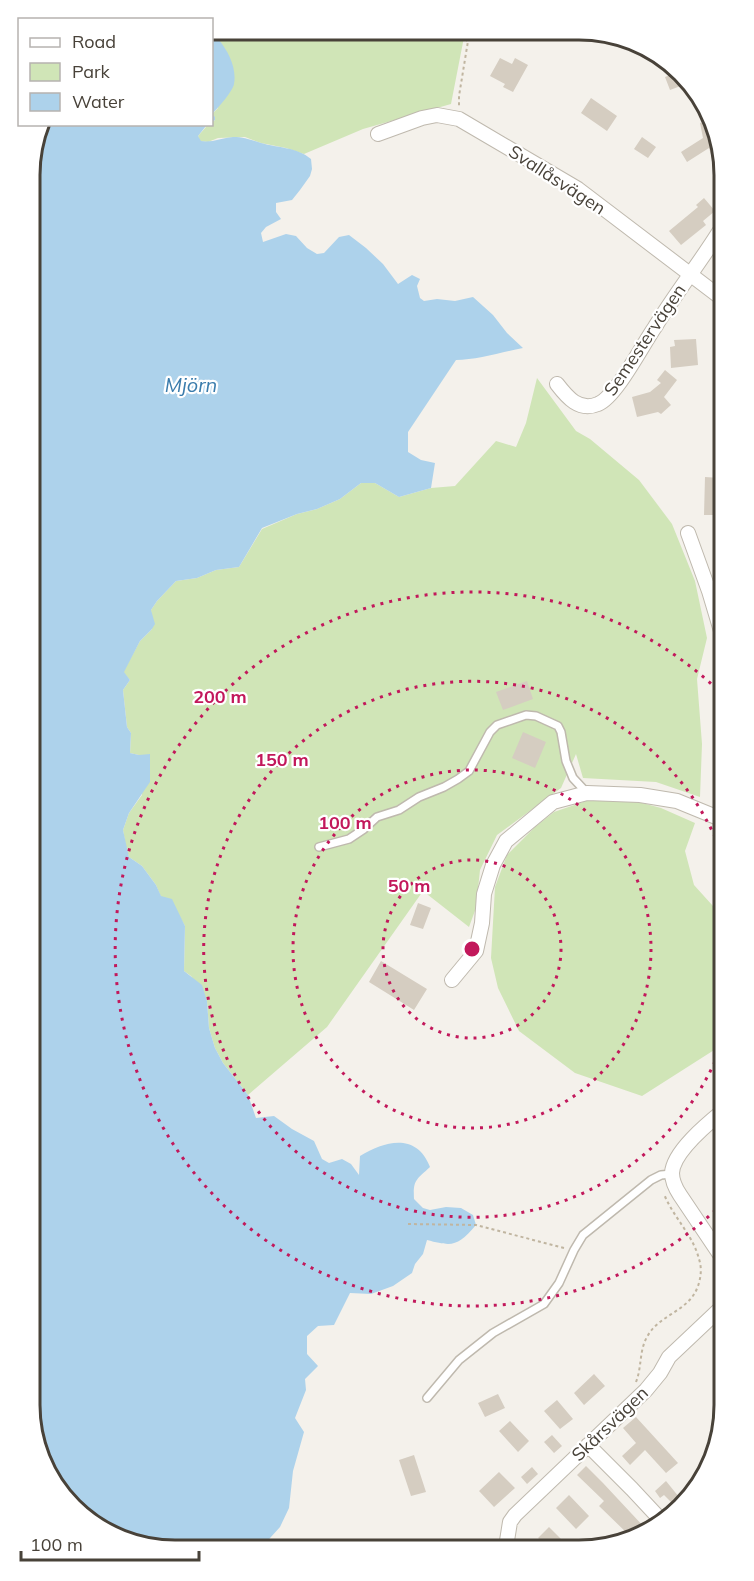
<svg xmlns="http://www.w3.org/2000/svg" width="754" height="1581" font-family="Mulish,sans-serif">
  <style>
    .green { fill: #d0e5b7 }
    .water { fill: #add2eb }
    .building { fill: #d5cdc1 }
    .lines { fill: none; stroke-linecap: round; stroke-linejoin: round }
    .lane-casing { stroke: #bfb9ae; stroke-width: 10 }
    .street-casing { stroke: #bfb9ae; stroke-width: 16 }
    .path { stroke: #c0b5a0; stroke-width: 2; stroke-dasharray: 3 3; stroke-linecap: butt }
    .lane { stroke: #fff; stroke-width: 7 }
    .street { stroke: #fff; stroke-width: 14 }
    .ring { fill: none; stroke: #c2185b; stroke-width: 3; stroke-dasharray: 3 6 }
    .labels { text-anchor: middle; stroke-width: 4.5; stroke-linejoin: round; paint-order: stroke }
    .street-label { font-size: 18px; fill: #484239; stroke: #fff }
    .water-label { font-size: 20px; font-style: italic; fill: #3a7cac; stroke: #fff }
    .rim { fill: none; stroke: #484239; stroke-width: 3 }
    .centre { fill: #c2185b; stroke: #fff; stroke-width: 3 }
    .ring-label { font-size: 18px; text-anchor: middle; font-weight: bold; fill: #c2185b; stroke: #fff; stroke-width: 4.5; stroke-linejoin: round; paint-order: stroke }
  </style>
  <rect width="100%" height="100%" fill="#f4f1eb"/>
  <path class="green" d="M212 30 465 32 451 104 363 129 304 154 286 148 261 143 245 137 218 138 208 142 200 141 198 136 206 127 204 125 212 124V122L215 120 212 114 218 108 219 40 212 39Z
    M537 378 576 431 590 439 639 480 672 524 695 581 707 638 697 679 702 744 700 797 656 782 583 778 576 754 561 788 497 835 480 870 476 908 469 927 423 891 327 1027 248 1095 223 1063 215 1048 209 1028 207 1001 191 976 184 971 185 926 180 917 161 897 156 885 142 866 129 857 126 847 123 830 129 813 142 795 139 755 130 753 131 733 127 727 123 690 130 680 123 672 140 641 152 629 151 610 157 601 176 581 197 578 216 570 239 567 262 529 297 514 317 509 340 499 361 483H375L399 497 431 488 455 486 496 441 516 447 526 423Z
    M631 800 661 808 695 823 685 851 694 885 722 916V1045L642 1096 575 1073 519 1031 498 988 491 958 495 887 507 855 535 827 554 812 586 801Z"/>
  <path class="water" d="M212 39 219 40C228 51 237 68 234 84 233 91 218 108 212 114L215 117V120L212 122Z
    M41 124 204 125 206 126 198 136 201 141C211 143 222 138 233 137 244 137 251 140 261 143 278 148 297 147 311 159L312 169 310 176 300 190 292 200 276 203V212L281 219 266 227 261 233 263 242 286 234 296 236 307 248 317 254 324 253 339 237 349 235 366 248 383 264 398 284 412 275 420 279 417 286 420 298 424 301 437 299 455 301 473 297 493 315 507 333 523 348C502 352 476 360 456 360L408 432V452L421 460 435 463 431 488 399 497 375 483H361L340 499 317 509 297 514 262 528 239 567 216 570 197 578 176 581 157 601 151 610 155 624 152 629 140 641 124 672 130 680 123 690 127 727 131 733 130 753 139 755 150 754V782L129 813 123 830 129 857 142 866 156 885 161 896 172 899 185 926 184 971 202 985 207 1001 209 1028 215 1048 223 1063 248 1095 256 1118 274 1116 292 1129 314 1141 322 1159 329 1163 342 1159 351 1164 359 1175 360 1156C386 1140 417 1133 430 1167 416 1180 413 1180 414 1199L423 1208 430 1210 446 1207 461 1208 473 1215 476 1225C458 1246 453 1247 427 1240L423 1254 415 1264 412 1273 393 1286 371 1294 350 1293 334 1325 318 1326 307 1336V1354L318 1366 305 1379 306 1390 295 1418 304 1432 293 1471 289 1508 280 1527 261 1548H147L79 1515 35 1444 31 157Z"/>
  <path class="building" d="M500 58 512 64 515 58 528 65 513 92 503 87 505 84 490 76Z
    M678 72 686 84 670 90 665 77Z
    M591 98 617 116 607 131 581 113Z
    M709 121 719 137V171H716L709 148 687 162 681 152 703 138 700 123Z
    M642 137 656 147 648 158 634 149Z
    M704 198 715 211 703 221 706 225 681 245 669 231 698 207 696 205Z
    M696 339 698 365 671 368 670 347 675 346 674 340Z
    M665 370 677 380 664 397 671 405 661 414 658 412 637 417 632 397 650 392 661 383 657 380Z
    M705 477 720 478V515H704Z
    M527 681 533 699 503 710 496 692Z
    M523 732 546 742 535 768 512 758Z
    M418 903 431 908 423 929 410 925Z
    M381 961 427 989 414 1010 369 982Z
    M594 1374 605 1386 584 1405 574 1393Z
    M498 1394 505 1408 485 1417 478 1403Z
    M557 1400 573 1419 560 1429 544 1411Z
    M636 1417 678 1463 666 1473 645 1450 630 1465 622 1456 636 1443 623 1428Z
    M510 1421 529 1441 518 1452 499 1431Z
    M552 1435 562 1446 554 1453 544 1442Z
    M414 1455 426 1492 411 1496 399 1460Z
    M586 1466 603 1483 645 1528 631 1537 599 1506 604 1501 577 1475Z
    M532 1467 538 1474 527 1484 521 1477Z
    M499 1472 515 1488 494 1507 479 1491Z
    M699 1479 701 1481 688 1501 667 1514 664 1510 672 1503 664 1495 660 1498 655 1491 666 1481 679 1497Z
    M569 1495 589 1516 576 1529 556 1508Z
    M549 1527 568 1546H547L538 1538Z"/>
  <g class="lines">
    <g class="lane-casing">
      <path id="lane" d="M319 847 349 839 364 829 377 817 399 810 419 797 444 787 458 779 469 771 490 732 497 725 526 715 536 716 558 726 561 732 566 761 573 778 587 793
        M427 1398 459 1360 493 1333 544 1304 559 1283 574 1250 583 1235 651 1180 661 1175 672 1174"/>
    </g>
    <g class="street-casing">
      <path id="street" d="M378 134 422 118 437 115 459 119 578 189 720 297
        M557 384C567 397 579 412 598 404 616 397 643 344 655 327 675 294 699 264 719 232
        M688 533 709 591 721 631
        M452 980 476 951 482 923 484 894 493 865 506 841 553 802 587 793 640 795 677 801 721 819
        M723 1111C707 1124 673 1152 672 1173 672 1181 676 1189 680 1195L723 1259
        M588 1445 632 1489 660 1519
        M506 1547 510 1522 515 1515 646 1390 660 1373 669 1357 723 1306"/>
    </g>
    <path class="path" d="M448 32 468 41 459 96V108
      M468 40 472 32
      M408 1224 476 1225 564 1248
      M636 1382C642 1367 639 1351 647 1337 659 1314 689 1312 698 1286 701 1277 702 1268 699 1259 693 1235 673 1217 664 1194"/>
    <use href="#lane" class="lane"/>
    <use href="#street" class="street"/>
  </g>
  <g class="ring">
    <circle cx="472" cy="949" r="89"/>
    <circle cx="472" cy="949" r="179"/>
    <path d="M722 1045A268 268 0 1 1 721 851"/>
    <path d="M722 1204A357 357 0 1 1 720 692"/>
  </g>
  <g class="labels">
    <g class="street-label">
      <text transform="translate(557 180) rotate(33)" y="6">Svallåsvägen</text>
      <text transform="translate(645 340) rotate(-56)" y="6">Semestervägen</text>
      <text transform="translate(610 1424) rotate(-44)" y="6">Skårsvägen</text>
    </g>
    <g class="water-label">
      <text x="191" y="392">Mjörn</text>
    </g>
  </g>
  <path d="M0 0H754V1581H0ZM175 40H579A135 135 0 0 1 714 175V1405A135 135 0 0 1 579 1540H175A135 135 0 0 1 40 1405V175A135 135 0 0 1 175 40Z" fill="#fff" fill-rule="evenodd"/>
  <path class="rim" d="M175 40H579A135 135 0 0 1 714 175V1405A135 135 0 0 1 579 1540H175A135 135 0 0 1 40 1405V175A135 135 0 0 1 175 40Z"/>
  <circle cx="472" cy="949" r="9" class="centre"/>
  <g class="ring-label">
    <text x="220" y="703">200 m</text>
    <text x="282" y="766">150 m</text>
    <text x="345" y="829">100 m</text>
    <text x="409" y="892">50 m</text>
  </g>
  <rect x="18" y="18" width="195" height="108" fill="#ffffff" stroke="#b6b3b0" stroke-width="1.5"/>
  <rect x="30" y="38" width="30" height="9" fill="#ffffff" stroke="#b6b3b0" stroke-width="1.5"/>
  <text x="72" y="48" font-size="18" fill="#484239">Road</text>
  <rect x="30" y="63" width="30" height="18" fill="#d0e5b7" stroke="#b6b3b0" stroke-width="1.5"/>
  <text x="72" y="78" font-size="18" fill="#484239">Park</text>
  <rect x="30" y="93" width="30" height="18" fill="#add2eb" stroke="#b6b3b0" stroke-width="1.5"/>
  <text x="72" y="108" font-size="18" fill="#484239">Water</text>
  <path d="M21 1551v9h178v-9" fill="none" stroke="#484239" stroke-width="3"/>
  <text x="30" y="1551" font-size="18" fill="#484239" stroke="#ffffff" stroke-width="4.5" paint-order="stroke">100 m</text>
</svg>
